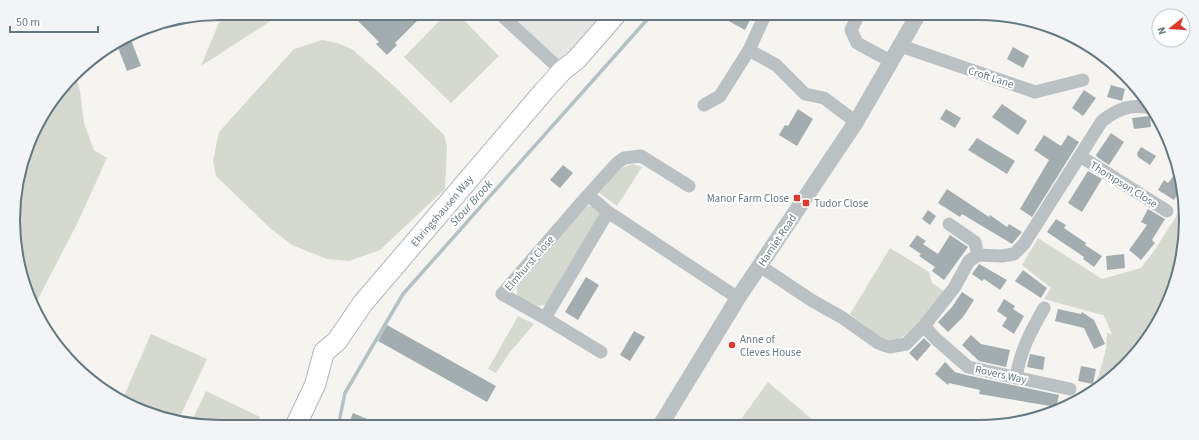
<svg xmlns="http://www.w3.org/2000/svg" width="1199" height="440" font-family="'Source Sans 3',sans-serif">
  <style>
    .built { fill: #e5e6e4 }
    .green { fill: #d5d9d0 }
    .lines { fill: none; stroke-linecap: round; stroke-linejoin: round }
    .stream { stroke: #b2c2c4; stroke-width: 3.5 }
    .building { fill: #a3adb0 }
    .primary-casing { stroke: #afb5b7; stroke-width: 22 }
    .minor { stroke: #bbc1c3; stroke-width: 13 }
    .tertiary { stroke: #bbc1c3; stroke-width: 16 }
    .primary { stroke: #fff; stroke-width: 20 }
    .poi-dot { fill: #da392c; stroke: #fff; stroke-width: 1.5 }
    .labels { text-anchor: middle; stroke-width: 4; stroke-linejoin: round; paint-order: stroke }
    .street-label { font-size: 11px; fill: #657880; stroke: #fff }
    .poi-label { font-size: 11px; fill: #657880; stroke: #fff; text-anchor: start }
    .water-label { font-size: 12px; font-style: italic; fill: #607b7e; stroke: #fff }
    .rim { fill: none; stroke: #657880; stroke-width: 2 }
  </style>
  <rect width="100%" height="100%" fill="#f5f4f1"/>
  <path class="built" d="M499 13H617L562 71Z"/>
  <path class="green" d="M223 13H283L201 66Z
    M447 13H457L499 56 451 103 404 57Z
    M322 40 337 43 352 49 394 86 444 135 447 146 445 189 380 250 349 261 327 259 292 245 271 229 216 176 213 161 219 132 294 49Z
    M75 75 80 91 84 123 94 150 107 158 76 226 38 299 31 295 17 261 15 193 41 117Z
    M633 164 642 167 617 206 598 192C608 179 617 167 633 164Z
    M1184 204 1179 274 1158 324 1116 375 1095 389 1106 349 1107 333 1112 334 1103 314 1102 315 1044 299 1051 288 1022 265 1038 238 1102 279 1141 268 1154 251Z
    M588 206 598 208 600 214 547 305 533 306 517 295V287L582 209Z
    M890 248 929 272 932 283 944 291C932 306 910 342 890 340 878 339 860 321 850 314Z
    M518 316 534 324 510 352 496 373 488 369Z
    M151 334 207 359 178 421 166 420 123 398Z
    M768 382 820 426H736Z
    M206 391 260 417 256 427 209 426 193 418Z"/>
  <g class="lines">
    <path class="stream" d="M338 427 345 393 403 294 653 13"/>
  </g>
  <path class="building" d="M361 13H425L395 43 397 45 387 55 376 44 379 42 355 18Z
    M714 13H741L751 18 745 30Z
    M130 37 141 66 127 71 117 45Z
    M1013 47 1029 56 1023 68 1007 59Z
    M1111 85 1125 89 1122 101 1107 97Z
    M1084 90 1096 98 1083 116 1072 108Z
    M1002 104 1027 121 1018 135 992 117Z
    M798 109 813 119 797 146 779 135 785 125 788 126Z
    M946 109 961 118 955 128 940 119Z
    M1150 116 1151 127 1134 129 1132 118Z
    M1111 133 1124 142 1109 165 1097 157 1096 155Z
    M1044 135 1061 146 1068 135 1079 142 1032 217 1020 209 1049 160 1034 150Z
    M977 138 1015 161 1007 174 968 150Z
    M1141 147 1156 156 1150 165 1138 157 1137 153Z
    M563 165 573 173 560 188 550 180Z
    M1088 171 1102 179 1082 212 1068 203Z
    M1177 171 1182 186 1174 200 1158 190 1164 180 1168 183Z
    M947 189 989 217 990 215 1007 227 1009 224 1022 232 1012 244 962 214 960 217 938 203Z
    M1148 209 1165 219 1152 240 1155 243 1141 260 1129 250 1147 225 1141 222Z
    M928 210 936 216 930 225 922 219Z
    M1056 219 1066 225 1064 228 1086 243 1085 245 1102 256 1094 267 1083 259 1084 257 1047 232Z
    M917 235 926 241 923 244 938 254 950 235 968 247 944 280 932 271 935 267 919 256 921 254 909 246Z
    M1124 254 1125 268 1107 270 1106 256Z
    M979 264 1007 280 1000 290 984 279 982 281 972 274Z
    M1023 270 1047 288 1041 298 1015 281Z
    M586 277 599 285 578 320 565 312Z
    M962 292 974 300 963 317 948 332 938 322 952 307Z
    M1004 299 1015 306 1013 309 1024 316 1014 334 1002 326 1007 318 997 311Z
    M1058 309 1081 314 1082 312 1094 320 1105 344 1094 349 1084 328 1055 321Z
    M387 325 496 386 487 402 378 341Z
    M634 331 645 337 630 361 620 355Z
    M971 335 981 344 1010 350 1006 367 979 361 962 345Z
    M924 338 931 345 917 361 909 353Z
    M1030 354 1045 357 1043 370 1027 367Z
    M945 362 955 372 966 375 1059 395 1056 407 979 394 980 390 949 383 948 385 935 374Z
    M1081 366 1096 369 1093 384 1078 381Z
    M353 413 386 427H347Z"/>
  <g class="lines">
    <g class="primary-casing">
      <g id="primary">
        <path id="s1" d="M295 427 315 385 324 352 337 341 363 303 544 91 562 71 577 59 617 13"/>
      </g>
    </g>
    <path class="minor" d="M499 13 562 71
      M857 18 851 30 857 43 892 62
      M901 46 1035 92 1083 80
      M749 50 766 13
      M704 105 720 96 749 50 776 65 805 94 824 98 856 122
      M1080 156 1167 211
      M689 186 641 156 624 158 617 163 588 195 608 212 738 298
      M949 224 975 242 978 255
      M760 266 811 300 843 318 878 343 889 347 906 344 924 326 954 288 969 261 978 255 1002 256 1014 254 1024 244 1102 121C1119 108 1131 104 1151 108
      M545 318 502 294 588 195
      M924 326 936 339 968 367 1070 389
      M601 352 545 318 608 212
      M1016 378C1020 351 1031 331 1044 308
      M299 420 311 427"/>
    <path class="tertiary" d="M660 426 738 298 856 122 919 13"/>
    <use href="#primary" class="primary"/>
  </g>
  <g class="poi-dot">
    <rect x="793" y="194" width="8" height="8" rx="2"/>
    <rect x="802" y="199" width="8" height="8" rx="2"/>
    <circle cx="732" cy="345" r="4"/>
  </g>
  <g class="labels">
    <g class="street-label">
      <text transform="translate(991 77) rotate(18)" y="4">Croft Lane</text>
      <text transform="translate(1124 184) rotate(32)" y="4">Thompson Close</text>
      <text dy="4" stroke="none"><textPath href="#s1" startOffset="265">Ehringshausen Way</textPath></text>
      <text transform="translate(777 240) rotate(-56)" y="4">Hamlet Road</text>
      <text transform="translate(529 263) rotate(-49)" y="4">Elmhurst Close</text>
      <text transform="translate(1001 374) rotate(12)" y="4">Rovers Way</text>
    </g>
    <g class="poi-label">
      <text x="789" y="202" text-anchor="end">Manor Farm Close</text>
      <text x="814" y="207">Tudor Close</text>
      <text x="740" y="343">Anne of<tspan x="740" dy="13">Cleves House</tspan></text>
    </g>
    <g class="water-label">
      <text transform="translate(471 203) rotate(-48)" y="4">Stour Brook</text>
    </g>
  </g>
  <path d="M0 0H1199V440H0ZM220 20H979A200 200 0 0 1 1179 220V220A200 200 0 0 1 979 420H220A200 200 0 0 1 20 220V220A200 200 0 0 1 220 20Z" fill="#f3f4f5" fill-rule="evenodd"/>
  <path class="rim" d="M220 20H979A200 200 0 0 1 1179 220V220A200 200 0 0 1 979 420H220A200 200 0 0 1 20 220V220A200 200 0 0 1 220 20Z"/>
  <g transform="translate(1171 28) rotate(253)"><circle r="19" fill="#ffffff" stroke="#c1c9cc"/>
  <path d="M0-3L7 15L0 10L-7 15Z" fill="#da392c"/>
  <text y="-6" font-size="11" font-weight="bold" text-anchor="middle" fill="#657880">N</text>
  </g>
  <path d="M10 26v6h88v-6" fill="none" stroke="#657880" stroke-width="2"/>
  <text x="16" y="26" font-size="12" fill="#657880" stroke="#ffffff" stroke-width="3" paint-order="stroke">50 m</text>
</svg>
